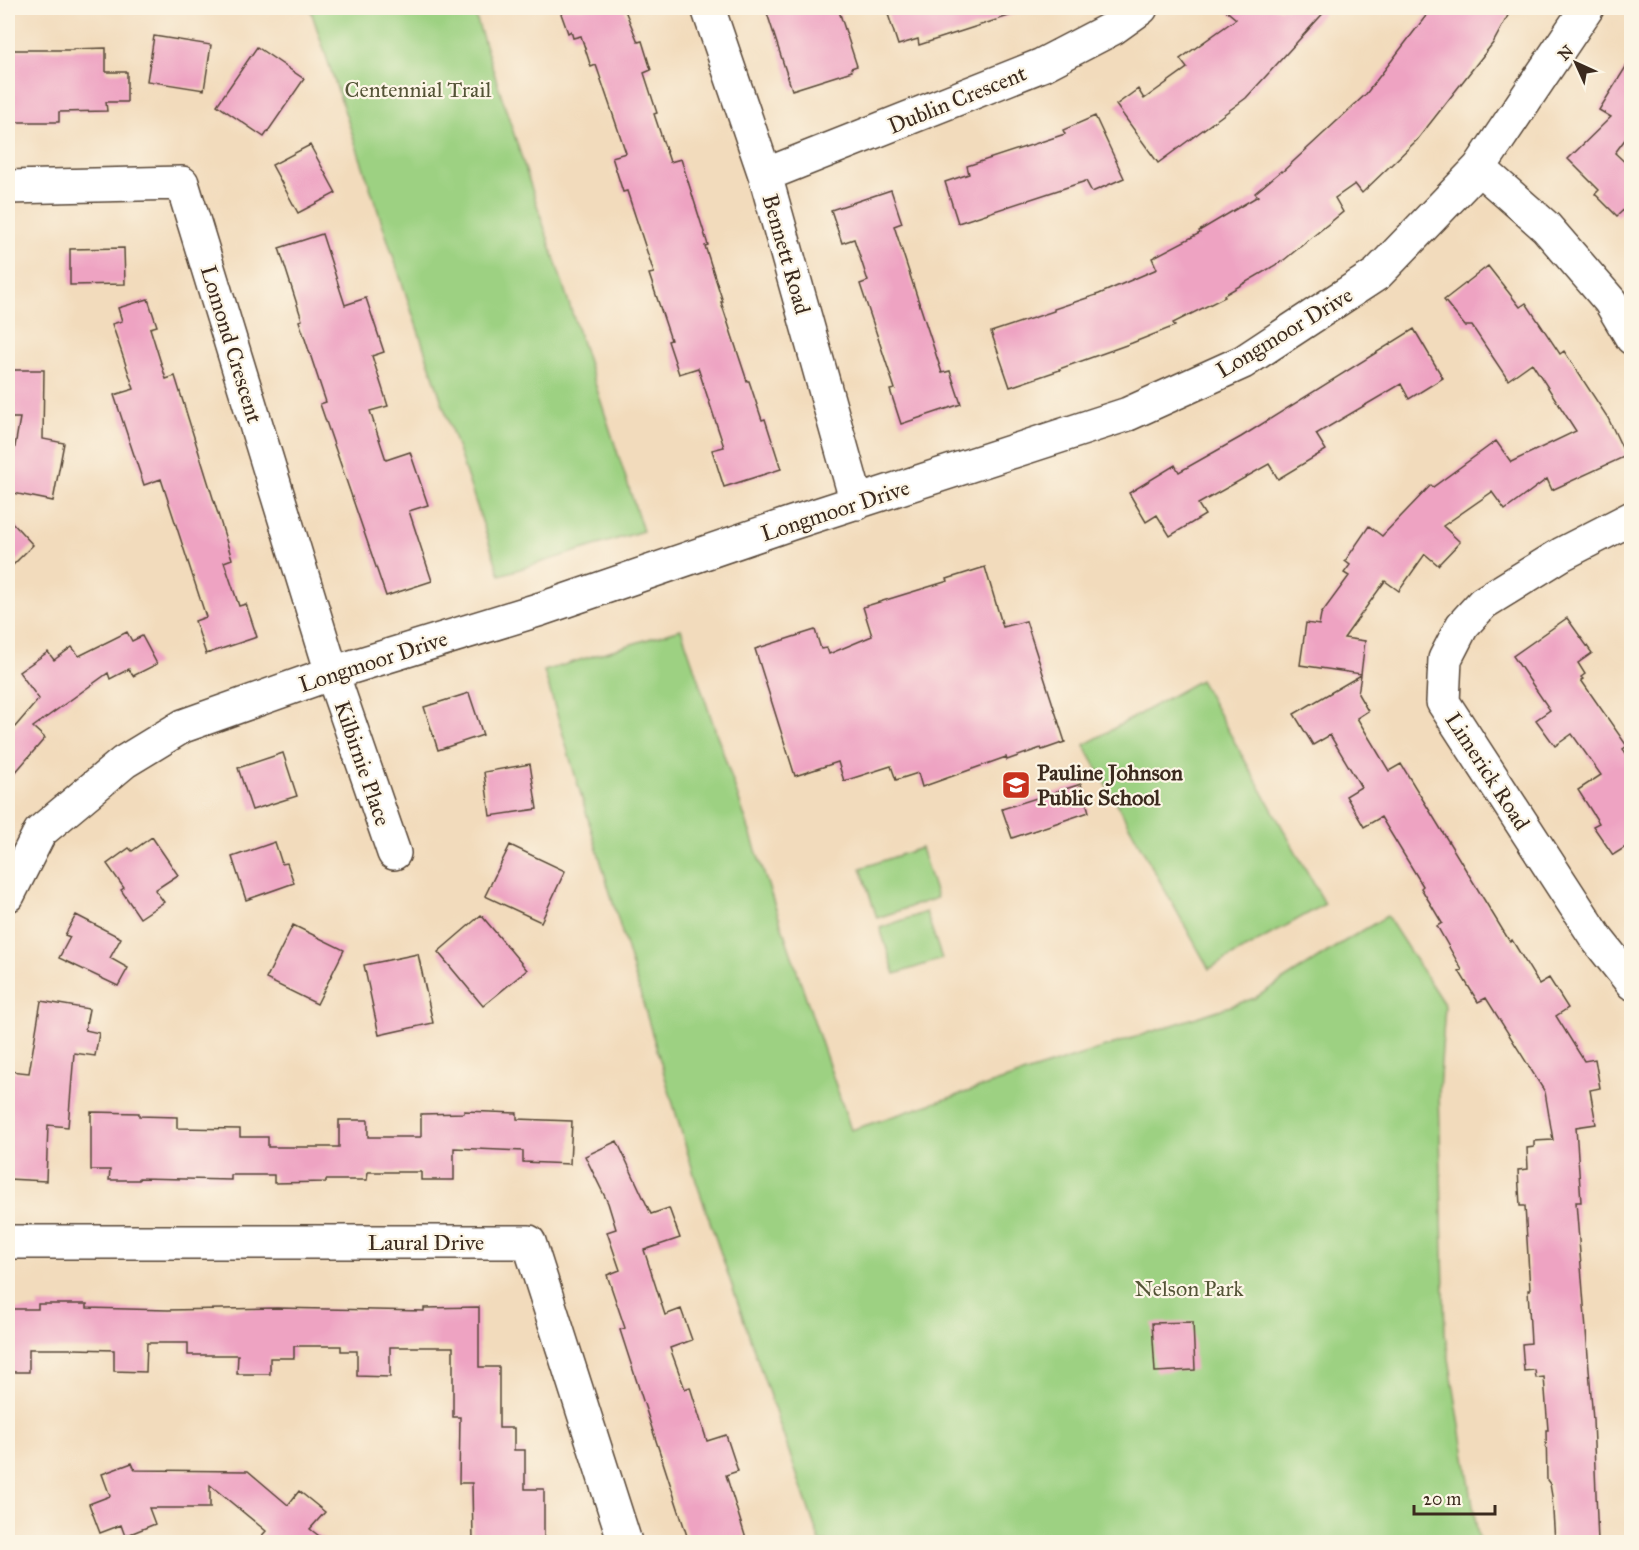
<svg xmlns="http://www.w3.org/2000/svg" width="1639" height="1550" font-family="'IM FELL Great Primer',serif">
  <style>
    .green { fill: #9dd182; stroke: #6c7e50; stroke-width: 1.5 }
    .building { fill: #eea3c2 }
    .lines { fill: none; stroke-linecap: round; stroke-linejoin: round }
    .minor-casing { stroke: #564536; stroke-width: 36 }
    .minor { stroke: #fff; stroke-width: 33 }
    .labels { text-anchor: middle; stroke-width: 4.5; stroke-linejoin: round; paint-order: stroke }
    .park-label { font-size: 22px; fill: #545437; stroke: #fcf5e5 }
    .street-label { font-size: 22px; fill: #3b2a1e; stroke: #fcf5e5 }
    .poi-label { font-size: 22px; font-weight: bold; fill: #3b2a1e; stroke: #fcf5e5; text-anchor: start }
  </style>
  <rect width="100%" height="100%" fill="#fcf5e5"/>
  <filter id="ink" filterUnits="userSpaceOnUse"><feTurbulence type="fractalNoise" baseFrequency=".0167" numOctaves="2"/><feDisplacementMap in="SourceGraphic" scale="12" xChannelSelector="R" yChannelSelector="G"/><feConvolveMatrix kernelMatrix="1 2 1 2 8 2 1 2 1" color-interpolation-filters="sRGB"/></filter>
  <filter id="wash" filterUnits="userSpaceOnUse"><feTurbulence type="fractalNoise" baseFrequency=".008" numOctaves="4" result="noise"/><feDisplacementMap in="SourceGraphic" scale="24" xChannelSelector="R" yChannelSelector="G"/><feGaussianBlur stdDeviation="1.35" result="paint"/><feColorMatrix in="noise" values="0 0 0 0 0 0 0 0 0 0 0 0 0 0 0 0 0 1.4 0 .05"/><feComposite in="paint" operator="in"/></filter>
  <g filter="url(#wash)">
    <rect width="100%" height="100%" fill="#f2dbbc"/>
    <path class="green" d="M310 8H473L643 531 500 575Z
      M681 629 851 1130 1255 998 1345 941 1387 916 1445 1006 1439 1091 1445 1334 1479 1542H820L696 1181 544 671Z
      M1200 680 1325 904 1209 969 1084 745Z
      M921 848 937 898 877 918 861 868Z
      M926 912 942 959 895 974 880 928Z"/>
    <g id="blocks">
      <path class="building" d="M559 8H624L638 42 642 41 651 70 644 73 657 113 654 114 670 162 681 159 708 245 705 246 723 302H721L747 381H749L762 420 765 419 781 469 724 487 712 450 724 447 698 368 679 374 668 341 671 340 649 274 654 273 627 191 623 192 612 157 626 153 596 65 591 67 581 36 573 38 571 31 568 33Z
        M785 8H838L857 66 851 68 852 71 792 90 767 13Z
        M886 8H1020L1021 12 919 45 918 39 898 45Z
        M1223 8H1328L1246 98 1158 163 1116 105 1138 89 1144 99 1187 68 1180 59 1236 19Z
        M1432 8H1512L1493 43 1417 140 1362 193 1355 184 1335 198 1343 212 1284 260 1224 295 1225 297 1173 323 1175 326 1132 343 1059 369 1060 370 1010 387 991 332 1054 311V309L1099 294 1157 269 1152 258 1200 233 1199 231 1258 196 1255 193 1281 171 1282 172 1366 94Z
        M154 36 211 45 204 90 147 81Z
        M257 47 304 79 264 137 217 105Z
        M106 48V72H127V102H106L107 111 59 112V122H12L13 50H73V49Z
        M1632 57V130L1615 153 1632 169V202L1617 216 1595 194 1599 190 1568 159 1611 117 1599 110Z
        M1095 116 1124 178 1092 192 1086 181 958 223 945 182 969 174 967 166 1065 134 1063 130Z
        M310 145 336 193 298 213 272 165Z
        M891 190 902 223 894 226 942 373 950 371 961 404 901 424 890 390 895 389 860 284 868 281 854 239 842 243 831 210Z
        M322 234 345 305 366 298 384 352 372 356 388 406 370 411 386 460 410 452 428 505 409 511 432 581 386 596 320 404 326 402 299 321 302 320 279 248Z
        M124 248 125 284 70 285V249Z
        M1488 266 1520 307 1526 303 1560 354 1564 351 1608 418 1626 456 1552 490 1547 479 1505 510 1492 492 1443 526 1460 542 1438 565 1425 554 1399 591 1385 581 1344 638 1365 641 1361 674 1300 665 1306 623 1319 625 1321 614 1349 576 1344 573 1350 565 1345 561 1369 526 1382 536 1431 485 1433 487 1496 441 1511 462 1576 431 1532 363 1508 380 1472 326H1465L1444 300Z
        M148 299 157 326 150 328 166 379 175 376 232 559 224 562 239 606 246 604 257 637 206 654 195 621 206 617 161 479 144 485 114 395 134 389 112 324 122 321 118 308Z
        M1414 329 1443 378 1409 399 1401 384 1316 434 1326 450 1278 479 1269 464 1198 504 1205 515 1170 536 1157 515 1146 522 1129 493 1175 465 1179 472 1241 437Z
        M8 370H44L43 439 64 443 53 501 8 492V468L11 469 20 418H8Z
        M8 518 33 545 8 570Z
        M985 567 1003 627 1026 621 1065 742 1042 750 1041 748 1007 760 1006 757 922 787 918 773 896 780 891 766 844 781 838 762 795 776 755 649 815 630 821 649 827 648 829 654 872 636 863 607 948 581 947 579Z
        M1567 618 1592 653 1578 663 1585 674 1581 677 1583 679 1581 680 1627 746 1623 749 1632 762V843L1613 855 1593 826 1599 823 1578 790 1601 775 1572 734 1555 746 1536 720 1550 710 1513 656Z
        M127 632 132 641 142 636 157 664 133 676 129 669 110 679 108 673 33 727 45 738 8 781V735L39 699 19 672 48 652 54 660 72 647 79 656Z
        M1361 675 1358 694 1368 711 1357 718 1389 771 1401 764 1510 942 1512 940 1539 984 1549 978 1568 1008 1556 1016 1584 1061 1595 1059 1600 1088 1590 1090 1596 1124 1576 1127 1581 1202H1576L1593 1420 1598 1542H1555L1552 1496 1550 1484 1547 1480 1546 1430H1548L1544 1377 1536 1378 1535 1370 1524 1371 1522 1344 1531 1343 1528 1290H1530L1525 1206H1520L1518 1170 1528 1169 1527 1148 1534 1147V1141L1553 1140 1545 1092 1486 998 1478 1002 1459 971 1462 970 1437 926 1442 923 1421 888 1423 886 1381 817 1364 827 1346 796 1361 787 1330 735 1313 745 1294 714Z
        M469 693 483 735 438 750 424 707Z
        M283 753 297 796 252 810 238 768Z
        M530 764 537 809 490 816 484 772Z
        M1081 784 1089 812 1012 838 1002 809Z
        M152 837 178 875 155 890 164 902 140 918 121 890 124 888 107 864 129 848 132 851Z
        M275 842 282 864 287 863 294 883 246 900 232 857Z
        M510 845 565 871 541 922 485 896Z
        M76 915 121 938 110 958 128 968 118 986 59 958 70 937 65 935Z
        M481 915 527 970 483 1006 438 952Z
        M293 925 344 950 317 1004 266 979Z
        M418 954 433 1023 379 1035 364 965Z
        M41 1001 89 1009 85 1030 99 1033 95 1056 74 1053 68 1127 48 1125 46 1181 8 1179V1104L10 1071 29 1073Z
        M464 1111 517 1113V1119L572 1121 570 1164 523 1162V1151L454 1148V1180H421V1172H368L367 1180H326V1182L274 1183V1175H231V1180L139 1178V1180H109L110 1170H91V1112L139 1113V1116L177 1117V1128L240 1129V1137H268V1147H339V1120H368V1137H421V1114L464 1113Z
        M617 1141 651 1214 669 1208 680 1238 644 1250 665 1315 681 1309 692 1340 670 1348 685 1389 690 1387 707 1441 726 1435 738 1471 726 1475 747 1542H689L675 1499 620 1330 625 1328 607 1275 620 1270 607 1232 616 1229 608 1203 585 1156Z
        M38 1304H87V1308L168 1310 277 1308 424 1311V1308L479 1307V1367H499V1428H514V1450H525V1489H544V1541L473 1542 472 1483H459L460 1417H453V1347H390V1377L357 1376V1351H341V1346H294V1358H270V1374H237L238 1355H188V1343H147L146 1372 114 1371V1350L74 1349H29V1372H8V1309H38Z
        M1193 1322 1195 1370 1155 1372 1152 1323Z
        M132 1463 135 1470 248 1471 288 1505 299 1491 325 1512 310 1529 327 1542H256L266 1531 210 1485V1508H149L155 1524 125 1536 121 1525 100 1533 89 1504 110 1496 102 1474Z"/>
    </g>
  </g>
  <g filter="url(#ink)">
    <use href="#blocks" fill-opacity="0" stroke="#564536" stroke-width="1.5"/>
    <g class="lines">
      <g class="minor-casing">
        <path id="minor" d="M708 8 765 175 857 503
          M1479 168 1546 227 1610 301 1632 338
          M765 175 1042 65 1113 28 1141 8
          M8 187 182 183 332 673 394 853
          M1632 518 1562 554 1483 603 1462 626 1445 659 1443 702 1597 939 1632 983
          M8 895 40 832 124 762 183 726 332 673 541 609 789 524 1128 414 1243 362 1377 274 1479 168 1587 8
          M8 1242H529L625 1542"/>
      </g>
      <use href="#minor" class="minor"/>
    </g>
  </g>
  <defs>
    <g id="school-square" transform="scale(1.5)"><rect x="-9" y="-9" width="18" height="18" rx="4" fill="#c8321e" stroke="#fcf5e5"/><path d="M0-5L7-2L0 1L-7-2ZM-4 1L0 2.5L4 1V4Q0 6-4 4Z" fill="#fff"/></g>
  </defs>
  <g fill-rule="evenodd">
    <use href="#school-square" x="1016" y="785"/>
  </g>
  <g class="labels">
    <g class="park-label">
      <text x="418" y="97">Centennial Trail</text>
      <text x="1189" y="1296">Nelson Park</text>
    </g>
    <g class="street-label">
      <text transform="translate(957 99) rotate(-22)" y="8">Dublin Crescent</text>
      <text transform="translate(787 254) rotate(74)" y="8">Bennett Road</text>
      <text transform="translate(1284 332) rotate(-31)" y="8">Longmoor Drive</text>
      <text transform="translate(232 344) rotate(73)" y="8">Lomond Crescent</text>
      <text transform="translate(835 510) rotate(-18)" y="8">Longmoor Drive</text>
      <text transform="translate(373 661) rotate(-18)" y="8">Longmoor Drive</text>
      <text transform="translate(363 763) rotate(71)" y="8">Kilbirnie Place</text>
      <text transform="translate(1488 771) rotate(57)" y="8">Limerick Road</text>
      <text x="426" y="1250">Laural Drive</text>
    </g>
    <g class="poi-label">
      <text x="1037" y="780">Pauline Johnson<tspan x="1037" dy="25">Public School</tspan></text>
    </g>
  </g>
  <rect width="1639" height="1550" fill="none" stroke="#fcf5e5" stroke-width="30"/>
  <g transform="translate(1576 63) rotate(315)" stroke="#fcf5e5" stroke-width="4.5" paint-order="stroke">
  <path d="M0-4.5L10 22L0 15L-10 22Z" fill="#3b2a1e"/>
  <text y="-9" font-size="16" font-weight="bold" text-anchor="middle" fill="#3b2a1e">N</text>
  </g>
  <path d="M1414 1505v9h81v-9" fill="none" stroke="#3b2a1e" stroke-width="3"/>
  <text x="1423" y="1505" font-size="18" fill="#3b2a1e" stroke="#fcf5e5" stroke-width="4.5" paint-order="stroke">20 m</text>
</svg>
